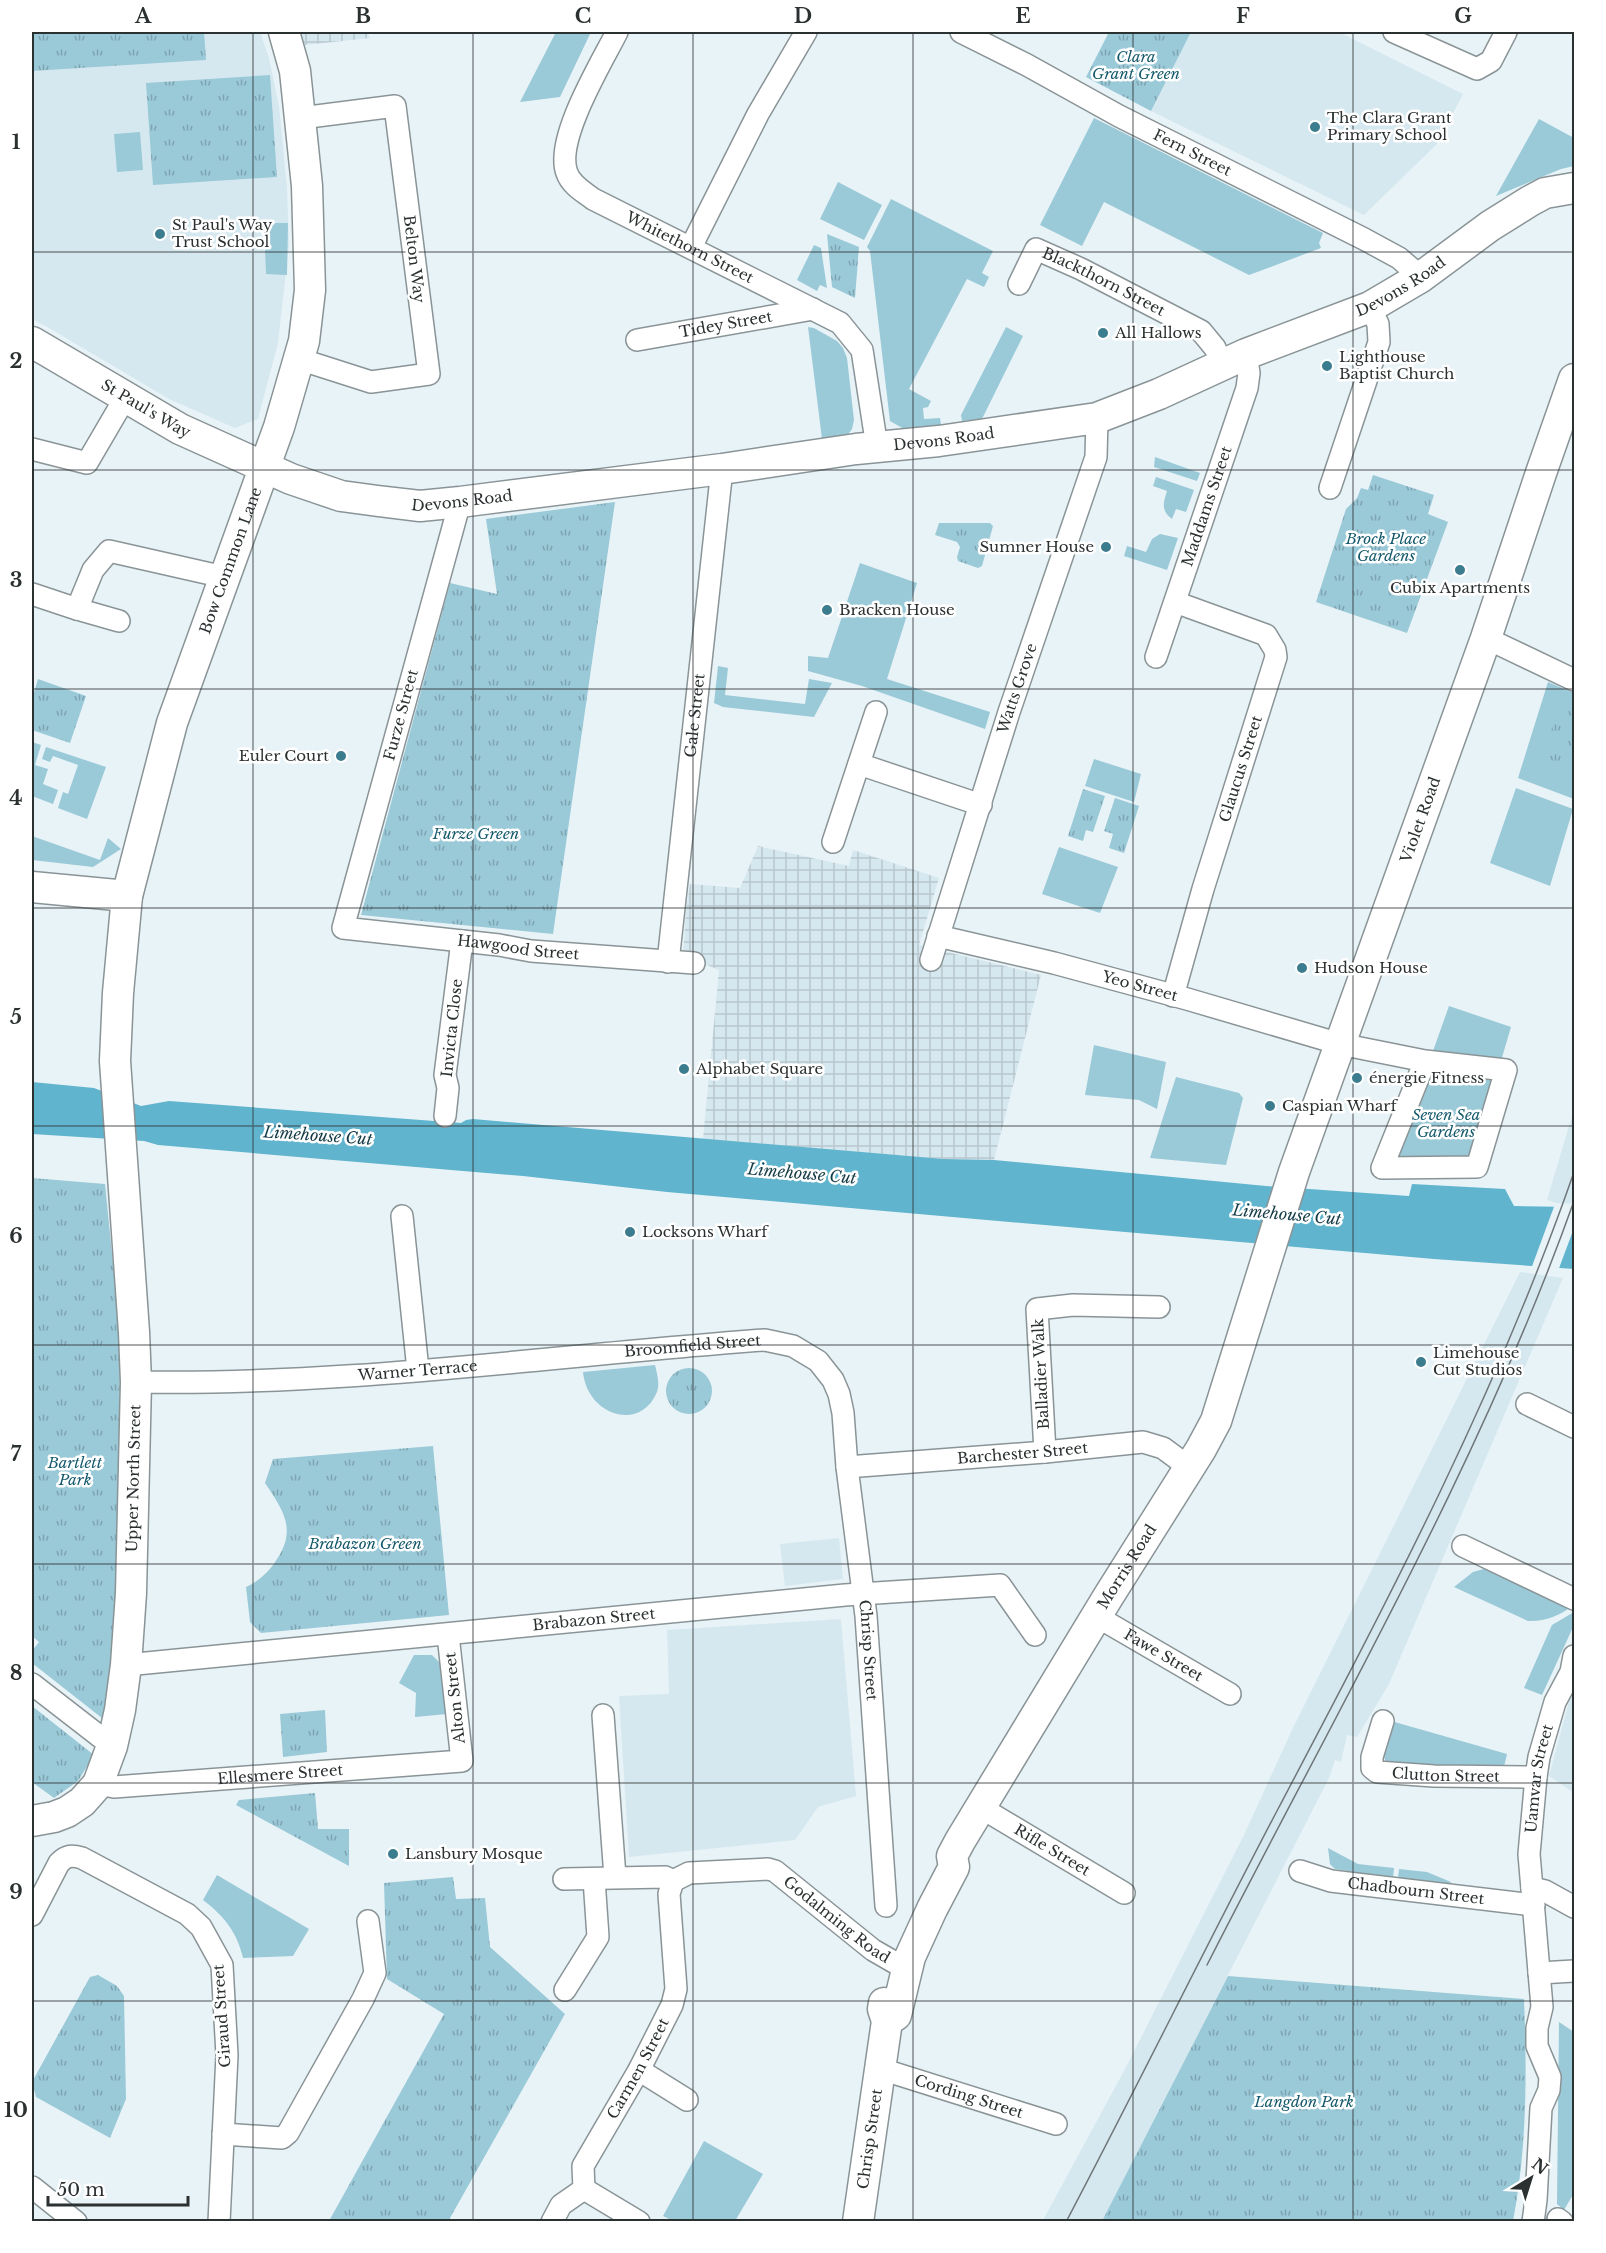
<svg xmlns="http://www.w3.org/2000/svg" width="1606" height="2253" font-family="'Libre Baskerville',serif">
  <style>
    .built { fill: #d6e8ef }
    .industrial { fill: url(#industrial-grid) }
    .green { fill: #9ac9d8 }
    .park { fill: url(#park-tufts) }
    .water { fill: #61b4cd }
    .pier { fill: #e8f3f7 }
    .lines { fill: none; stroke-linecap: round; stroke-linejoin: round }
    .street-casing { stroke: #8a9497; stroke-width: 24 }
    .secondary-casing { stroke: #8a9497; stroke-width: 33 }
    .street { stroke: #fff; stroke-width: 21 }
    .secondary { stroke: #fff; stroke-width: 30 }
    .tram { stroke: #6f7679; stroke-width: 1.5 }
    .grid { fill: none; stroke: #2b3031; stroke-width: 1.5; stroke-opacity: 0.55 }
    .poi-dot { fill: #3b7c8f; stroke: #fff; stroke-width: 2 }
    .labels { text-anchor: middle; stroke-width: 5; stroke-linejoin: round; paint-order: stroke }
    .park-label { font-size: 15px; font-style: italic; fill: #14596b; stroke: #fff }
    .poi-label { font-size: 15px; fill: #2b3031; stroke: #fff; text-anchor: start }
    .street-label { font-size: 15px; fill: #2b3031; stroke: #fff }
    .water-label { font-size: 16px; font-style: italic; fill: #143b46; stroke: #fff }
    .neatline { fill: none; stroke: #2b3031; stroke-width: 2 }
    .grid-label { font-size: 20px; text-anchor: middle; font-weight: bold; fill: #2b3031 }
  </style>
  <defs>
    <pattern id="industrial-grid" width="8" height="8" patternUnits="userSpaceOnUse" patternTransform="scale(1.5)"><rect width="8" height="8" fill="#d6e8ef"/><path d="M0 4h8M4 0v8" fill="none" stroke="#b8c7cd"/></pattern>
    <pattern id="park-tufts" width="24" height="20" patternUnits="userSpaceOnUse" patternTransform="scale(1.5)"><rect width="24" height="20" fill="#9ac9d8"/><path d="M3 7l-1-3M5 7V3M7 7l1-3M15 17l-1-3M17 17v-4M19 17l1-3" fill="none" stroke="#7ea4b0"/></pattern>
  </defs>
  <rect width="100%" height="100%" fill="#e8f3f7"/>
  <path class="built" d="M32 32H260L269 58 279 106 287 187 289 245 278 343 258 419 235 428 169 399 49 328 32 319Z
    M1191 32H1339L1463 94 1437 144 1364 215 1151 111Z
    M1574 1109V1204L1556 1203 1547 1200Z
    M1520 1272 1563 1278 1389 1684 1357 1737 1347 1735 1341 1762 1335 1760 1329 1778 1102 2221 1042 2222 1125 2069 1244 1835 1291 1732Z
    M839 1538 843 1579 785 1586 780 1544Z
    M841 1619 856 1796 818 1807 795 1840 629 1857 619 1696 669 1694 667 1630Z
    M1574 1683V1793L1549 1776Z"/>
  <path class="industrial" d="M300 32H367L370 38 305 45Z
    M758 846 849 866 853 850 939 878 919 945 1041 975 994 1160 944 1159 703 1139 719 970 683 955 686 910 690 884 740 888Z"/>
  <path class="green" d="M556 32H591L560 97 520 102Z
    M1094 118 1323 233 1319 243 1321 248 1249 275 1104 202 1082 246 1040 225Z
    M1539 119 1574 138V166L1561 169 1496 196Z
    M140 132 143 170 117 172 114 134Z
    M838 182 882 205 864 240 820 219Z
    M891 199 993 251 982 273 989 277 984 287 967 279 909 389 931 401 928 407 923 408 924 419 940 418 941 425 904 429 890 421 870 251 867 247Z
    M264 223H288L287 275 266 274Z
    M814 245 821 248 827 288 820 285 817 291 797 280Z
    M808 327 814 328 837 341 843 348 847 358 854 420 852 429 846 437 822 439Z
    M1006 327 1023 336 982 419 962 421 961 415Z
    M1155 457 1200 473 1197 481 1154 467Z
    M1156 477 1194 490 1186 512 1176 509 1172 519C1161 511 1163 503 1167 491L1153 486Z
    M1160 534 1178 538 1167 570 1124 556 1127 546 1146 552 1152 539Z
    M860 563 917 583 887 679 990 712 985 729 862 686 808 671V656L828 658Z
    M718 666 728 668 725 695 805 704 809 679 832 683 814 717 723 707 714 703Z
    M1548 682 1574 693V799L1518 778Z
    M32 742 41 745 35 765 48 769 43 784 58 790 53 804 32 796Z
    M46 747 106 767 87 819 58 808 63 792 68 794 78 765 53 756 50 762 42 759Z
    M1094 759 1141 774 1134 802 1085 786Z
    M1516 788 1573 809 1550 886 1490 863Z
    M32 836 100 860 108 838 121 849 93 867 32 860Z
    M1059 847 1118 867 1100 913 1042 894Z
    M1449 1006 1511 1027 1501 1061 1433 1051Z
    M1094 1045 1166 1062 1157 1109 1139 1100 1085 1095Z
    M1428 1066 1497 1076 1472 1161 1397 1157Z
    M1176 1077 1239 1093 1243 1098 1226 1165 1150 1158Z
    M655 1365C657 1373 660 1384 657 1392 640 1433 587 1415 583 1372Z
    M1487 1568 1572 1606C1560 1616 1543 1622 1528 1621L1454 1587 1473 1572Z
    M1574 1612V1625L1542 1695 1524 1688 1552 1625Z
    M414 1655H432L440 1663 447 1714 415 1717 416 1693 399 1683Z
    M1391 1721 1507 1754 1504 1767 1387 1764 1383 1755Z
    M1328 1848 1358 1864 1394 1868 1393 1878 1335 1869 1330 1864Z
    M1399 1869 1427 1872 1451 1882 1450 1884 1398 1878Z
    M217 1875 309 1929 293 1956 243 1958C237 1932 224 1916 203 1900Z
    M1559 2022 1574 2032V2193L1564 2210 1557 2204Z
    M704 2141 763 2174 735 2221H673L663 2216Z"/>
  <path class="park" d="M32 32H204L206 60 32 71Z
    M1109 32H1191L1151 111 1086 77Z
    M270 75 277 177 153 185 146 83Z
    M827 234 859 247 855 298 832 287Z
    M1373 475 1434 495 1428 514 1448 522 1407 633 1316 602 1346 509 1357 498 1361 488 1368 490Z
    M615 502 553 934 361 915 450 583 497 594 486 519Z
    M939 523H990L993 526 982 566 978 568 958 561 957 557 960 547 957 542 935 535Z
    M38 679 86 696 70 743 32 730V699Z
    M1574 701V771L1541 759 1559 708Z
    M1083 789 1105 796 1093 832 1086 830 1083 841 1068 836Z
    M1115 798 1139 806 1124 853 1109 848 1113 834 1104 831Z
    M32 1178 105 1184 120 1333 119 1610 107 1717 102 1718 32 1663V1651L39 1642 32 1636Z
    M666 1391a23 23 0 1 1 46 0a23 23 0 1 1-46 0Z
    M433 1446 449 1615 261 1633 250 1622 246 1587C259 1581 269 1572 277 1559 297 1529 283 1510 265 1483L273 1459Z
    M32 1706 94 1755 78 1781 54 1798 32 1782Z
    M325 1710 327 1752 283 1757 280 1714Z
    M315 1793 318 1829H349V1866L236 1805 239 1800Z
    M453 1877 456 1899 485 1898 490 1947 565 2014 450 2218 451 2221H329L444 2014 387 1979 384 1883Z
    M98 1975 117 1986 124 1996 126 2099 110 2138 36 2097 32 2082 90 1977Z
    M1228 1976 1524 1999C1527 2073 1527 2149 1513 2221H1102Z"/>
  <path class="water" d="M32 1082 94 1088 141 1106 169 1101 461 1123 466 1120 473 1119 944 1159 994 1160 1266 1186 1409 1196 1412 1184 1505 1189 1514 1206 1574 1207V1269L1434 1259 667 1192 523 1176 158 1145 144 1141 32 1134Z"/>
  <path class="pier" d="M1555 1204H1574V1228L1558 1271 1531 1269Z"/>
  <g class="lines">
    <g class="street-casing">
      <g id="street">
        <path id="s1" d="M617 32C602 62 554 140 567 173 571 185 584 192 593 199L840 323 862 350 877 447"/>
        <path id="s2" d="M961 32 1027 65 1119 116 1364 239 1399 258 1421 277"/>
        <path d="M1394 32 1477 69 1491 61 1506 32"/>
        <path d="M691 247 758 114 806 32"/>
        <path id="s3" d="M1019 284 1036 249 1081 269 1201 331 1215 348 1222 364"/>
        <path id="s4" d="M637 340 813 309"/>
        <path d="M299 359 371 382 429 374 395 106 301 118"/>
        <path d="M32 449 87 463 125 398"/>
        <path d="M1330 488 1379 342 1378 324 1370 307"/>
        <path id="s5" d="M460 502 343 928 499 945 531 951 694 963"/>
        <path d="M32 594 77 609 93 570 109 551 224 577"/>
        <path d="M77 609 119 621"/>
        <path d="M1486 638 1574 680"/>
        <path id="s6" d="M1156 657 1247 388 1249 373 1246 354"/>
        <path d="M859 764 981 805"/>
        <path d="M833 842 876 712"/>
        <path id="s7" d="M938 936 1054 963 1187 999 1340 1044 1425 1061 1506 1070 1477 1167 1382 1168 1425 1061"/>
        <path id="s8" d="M931 960 1009 712 1096 457 1097 418"/>
        <path id="s9" d="M668 962 722 469"/>
        <path id="s10" d="M1173 996 1203 889 1276 657 1275 650 1266 635 1175 602"/>
        <path d="M445 1116 448 1088 445 1075 462 941"/>
        <path d="M402 1216 418 1370"/>
        <path id="s11" d="M136 1382C346 1386 555 1355 765 1340L793 1346 818 1361 833 1380 839 1394 843 1413 847 1467 866 1616 886 1906"/>
        <path d="M1527 1404 1574 1427"/>
        <path d="M1045 1452 1037 1309 1073 1305 1159 1307"/>
        <path id="s12" d="M847 1467 1045 1452 1143 1442 1163 1448 1190 1468"/>
        <path d="M1463 1546 1574 1599"/>
        <path id="s13" d="M1096 1616 1230 1694"/>
        <path id="s14" d="M126 1665 845 1595 1000 1585 1035 1635"/>
        <path d="M32 1684 112 1746"/>
        <path d="M603 1715 615 1877"/>
        <path id="s15" d="M1383 1721 1372 1757V1768L1377 1772 1434 1776 1536 1777"/>
        <path id="s16" d="M98 1784 114 1787 462 1761 448 1635"/>
        <path id="s17" d="M980 1807 1124 1893"/>
        <path id="s18" d="M1300 1871 1331 1881 1534 1905"/>
        <path d="M564 1879 665 1877 673 1881"/>
        <path id="s19" d="M673 1881 689 1873 768 1869 775 1871 873 1950 906 1969"/>
        <path d="M1532 1888 1545 1891 1574 1907"/>
        <path d="M32 1915 59 1863C67 1855 72 1855 82 1858L187 1914 201 1927 222 1965 227 2055 219 2222"/>
        <path d="M1539 1973 1574 1971"/>
        <path d="M565 1990 598 1937 594 1879"/>
        <path id="s20" d="M881 2069 1056 2124"/>
        <path d="M639 2070 687 2100"/>
        <path d="M223 2134 282 2138 288 2133 363 1999 375 1973 368 1921"/>
        <path d="M32 2187 76 2222"/>
        <path id="s21" d="M584 2189 583 2166 639 2070 672 2005 676 1989 669 1894 673 1881"/>
        <path d="M584 2189 639 2222"/>
        <path d="M1558 2219 1562 2222"/>
        <path d="M552 2222 561 2205 584 2189"/>
        <path id="s22" d="M1533 2222 1536 2200 1541 2108 1549 2090 1550 2077 1537 2046V2028L1542 2007 1529 1854 1536 1777 1539 1757 1555 1702 1571 1672 1574 1656"/>
      </g>
    </g>
    <g class="secondary-casing">
      <g id="secondary">
        <path id="s23" d="M32 342 180 429 291 479 341 496 378 501 420 506 460 502 722 469 856 449 939 441 1097 418 1159 394 1246 354 1370 307 1421 277 1490 226 1530 201 1545 193 1574 188"/>
        <path d="M32 887 127 896"/>
        <path id="s24" d="M32 1821 54 1817 67 1812 82 1802 98 1784 112 1746 120 1710 126 1665 131 1593 136 1382 134 1332 115 1061 118 993 127 896 172 723 279 427 304 341 310 290 307 186 295 71 284 32"/>
        <path id="s25" d="M887 2021 896 2015 910 1957 932 1909 954 1867 952 1856 960 1841 1108 1597 1201 1449 1216 1421 1294 1172 1486 638 1541 473 1574 379"/>
        <path id="s26" d="M858 2222 887 2021 883 2009 884 2003"/>
      </g>
    </g>
    <use href="#street" class="street"/>
    <use href="#secondary" class="secondary"/>
    <path class="tram" d="M1207 1965C1335 1713 1479 1468 1574 1201
      M1066 2222C1138 2085 1206 1946 1278 1809 1387 1602 1497 1394 1574 1172"/>
  </g>
  <path class="grid" d="M253 32V2222M473 32V2222M693 32V2222M913 32V2222M1133 32V2222M1353 32V2222M32 252H1574M32 470H1574M32 689H1574M32 908H1574M32 1126H1574M32 1345H1574M32 1564H1574M32 1783H1574M32 2001H1574"/>
  <g class="poi-dot">
    <circle cx="1315" cy="127" r="6"/>
    <circle cx="160" cy="234" r="6"/>
    <circle cx="1103" cy="333" r="6"/>
    <circle cx="1327" cy="366" r="6"/>
    <circle cx="1106" cy="547" r="6"/>
    <circle cx="1460" cy="570" r="6"/>
    <circle cx="827" cy="610" r="6"/>
    <circle cx="341" cy="756" r="6"/>
    <circle cx="1302" cy="968" r="6"/>
    <circle cx="684" cy="1069" r="6"/>
    <circle cx="1357" cy="1078" r="6"/>
    <circle cx="1270" cy="1106" r="6"/>
    <circle cx="630" cy="1232" r="6"/>
    <circle cx="1421" cy="1362" r="6"/>
    <circle cx="393" cy="1854" r="6"/>
  </g>
  <g class="labels">
    <g class="park-label">
      <text x="1136" y="62">Clara<tspan x="1136" dy="17">Grant Green</tspan></text>
      <text x="1386" y="544">Brock Place<tspan x="1386" dy="17">Gardens</tspan></text>
      <text x="476" y="839">Furze Green</text>
      <text x="1446" y="1120">Seven Sea<tspan x="1446" dy="17">Gardens</tspan></text>
      <text x="75" y="1468">Bartlett<tspan x="75" dy="17">Park</tspan></text>
      <text x="365" y="1549">Brabazon Green</text>
      <text x="1304" y="2107">Langdon Park</text>
    </g>
    <g class="poi-label">
      <text x="1327" y="123">The Clara Grant<tspan x="1327" dy="17">Primary School</tspan></text>
      <text x="172" y="230">St Paul's Way<tspan x="172" dy="17">Trust School</tspan></text>
      <text x="1115" y="338">All Hallows</text>
      <text x="1339" y="362">Lighthouse<tspan x="1339" dy="17">Baptist Church</tspan></text>
      <text x="1094" y="552" text-anchor="end">Sumner House</text>
      <text x="1460" y="593" text-anchor="middle">Cubix Apartments</text>
      <text x="839" y="615">Bracken House</text>
      <text x="329" y="761" text-anchor="end">Euler Court</text>
      <text x="1314" y="973">Hudson House</text>
      <text x="696" y="1074">Alphabet Square</text>
      <text x="1369" y="1083">énergie Fitness</text>
      <text x="1282" y="1111">Caspian Wharf</text>
      <text x="642" y="1237">Locksons Wharf</text>
      <text x="1433" y="1358">Limehouse<tspan x="1433" dy="17">Cut Studios</tspan></text>
      <text x="405" y="1859">Lansbury Mosque</text>
    </g>
    <g class="street-label">
      <text dy="5" stroke="none"><textPath href="#s2" startOffset="261">Fern Street</textPath></text>
      <text dy="5" stroke="none"><textPath href="#s1" startOffset="298">Whitethorn Street</textPath></text>
      <text transform="translate(414 259) rotate(83)" y="5">Belton Way</text>
      <text dy="5" stroke="none"><textPath href="#s3" startOffset="114">Blackthorn Street</textPath></text>
      <text dy="5" stroke="none"><textPath href="#s23" startOffset="1440">Devons Road</textPath></text>
      <text dy="5" stroke="none"><textPath href="#s4" startOffset="90">Tidey Street</textPath></text>
      <text dy="5" stroke="none"><textPath href="#s23" startOffset="132">St Paul's Way</textPath></text>
      <text dy="5" stroke="none"><textPath href="#s23" startOffset="954">Devons Road</textPath></text>
      <text dy="5" stroke="none"><textPath href="#s23" startOffset="468">Devons Road</textPath></text>
      <text dy="5" stroke="none"><textPath href="#s6" startOffset="159">Maddams Street</textPath></text>
      <text dy="5" stroke="none"><textPath href="#s24" startOffset="1323">Bow Common Lane</textPath></text>
      <text dy="5" stroke="none"><textPath href="#s8" startOffset="285">Watts Grove</textPath></text>
      <text transform="translate(401 715) rotate(-75)" y="5">Furze Street</text>
      <text dy="5" stroke="none"><textPath href="#s9" startOffset="248">Gale Street</textPath></text>
      <text dy="5" stroke="none"><textPath href="#s10" startOffset="237">Glaucus Street</textPath></text>
      <text dy="5" stroke="none"><textPath href="#s25" startOffset="1326">Violet Road</textPath></text>
      <text dy="5" stroke="none"><textPath href="#s5" startOffset="618">Hawgood Street</textPath></text>
      <text dy="5" stroke="none"><textPath href="#s7" startOffset="208">Yeo Street</textPath></text>
      <text transform="translate(452 1028) rotate(-84)" y="5">Invicta Close</text>
      <text dy="5" stroke="none"><textPath href="#s11" startOffset="558">Broomfield Street</textPath></text>
      <text dy="5" stroke="none"><textPath href="#s11" startOffset="282">Warner Terrace</textPath></text>
      <text transform="translate(1041 1374) rotate(-93)" y="5">Balladier Walk</text>
      <text dy="5" stroke="none"><textPath href="#s12" startOffset="176">Barchester Street</textPath></text>
      <text dy="5" stroke="none"><textPath href="#s24" startOffset="388">Upper North Street</textPath></text>
      <text dy="5" stroke="none"><textPath href="#s25" startOffset="520">Morris Road</textPath></text>
      <text dy="5" stroke="none"><textPath href="#s14" startOffset="470">Brabazon Street</textPath></text>
      <text dy="5" stroke="none"><textPath href="#s11" startOffset="986">Chrisp Street</textPath></text>
      <text dy="5" stroke="none"><textPath href="#s13" startOffset="78">Fawe Street</textPath></text>
      <text transform="translate(455 1698) rotate(-96)" y="5">Alton Street</text>
      <text dy="5" stroke="none"><textPath href="#s16" startOffset="183">Ellesmere Street</textPath></text>
      <text dy="5" stroke="none"><textPath href="#s15" startOffset="124">Clutton Street</textPath></text>
      <text dy="5" stroke="none"><textPath href="#s22" startOffset="450">Uamvar Street</textPath></text>
      <text dy="5" stroke="none"><textPath href="#s17" startOffset="84">Rifle Street</textPath></text>
      <text dy="5" stroke="none"><textPath href="#s18" startOffset="118">Chadbourn Street</textPath></text>
      <text dy="5" stroke="none"><textPath href="#s19" startOffset="183">Godalming Road</textPath></text>
      <text transform="translate(222 2016) rotate(-94)" y="5">Giraud Street</text>
      <text dy="5" stroke="none"><textPath href="#s21" startOffset="135">Carmen Street</textPath></text>
      <text dy="5" stroke="none"><textPath href="#s20" startOffset="92">Cording Street</textPath></text>
      <text dy="5" stroke="none"><textPath href="#s26" startOffset="84">Chrisp Street</textPath></text>
    </g>
    <g class="water-label">
      <text transform="translate(318 1135) rotate(4)" y="6">Limehouse Cut</text>
      <text transform="translate(802 1173) rotate(5)" y="6">Limehouse Cut</text>
      <text transform="translate(1287 1214) rotate(5)" y="6">Limehouse Cut</text>
    </g>
  </g>
  <rect width="1606" height="2253" fill="none" stroke="#ffffff" stroke-width="66"/>
  <g transform="translate(1531 2178) rotate(38)" stroke="#ffffff" stroke-width="4.5" paint-order="stroke">
  <path d="M0-4.5L10 22L0 15L-10 22Z" fill="#2b3031"/>
  <text y="-9" font-size="16" font-weight="bold" text-anchor="middle" fill="#2b3031">N</text>
  </g>
  <path d="M48 2196v9h140v-9" fill="none" stroke="#2b3031" stroke-width="3"/>
  <text x="57" y="2196" font-size="18" fill="#2b3031" stroke="#ffffff" stroke-width="4.5" paint-order="stroke">50 m</text>
  <rect x="33" y="33" width="1540" height="2187" class="neatline"/>
  <g class="grid-label">
    <text x="143" y="23">A</text>
    <text x="363" y="23">B</text>
    <text x="583" y="23">C</text>
    <text x="803" y="23">D</text>
    <text x="1023" y="23">E</text>
    <text x="1243" y="23">F</text>
    <text x="1463" y="23">G</text>
    <text x="16" y="149">1</text>
    <text x="16" y="368">2</text>
    <text x="16" y="587">3</text>
    <text x="16" y="805">4</text>
    <text x="16" y="1024">5</text>
    <text x="16" y="1243">6</text>
    <text x="16" y="1461">7</text>
    <text x="16" y="1680">8</text>
    <text x="16" y="1899">9</text>
    <text x="16" y="2117">10</text>
  </g>
</svg>
